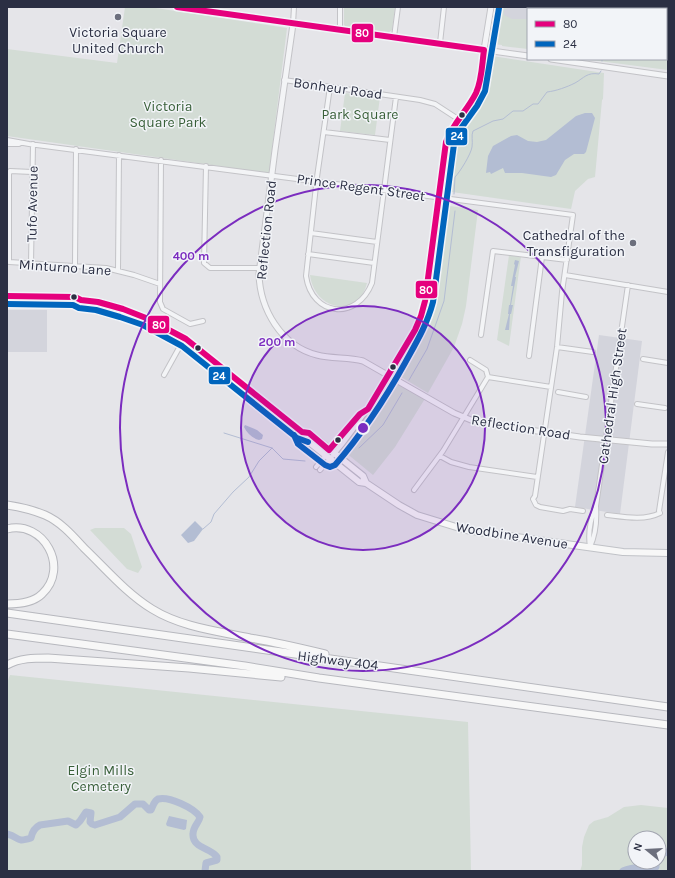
<svg xmlns="http://www.w3.org/2000/svg" width="675" height="878" font-family="Karla,sans-serif">
  <style>
    .built { fill: #d3d4dc }
    .green { fill: #d3dcd5; fill-rule: evenodd }
    .water { fill: #b3bdd3 }
    .lines { fill: none; stroke-linecap: round; stroke-linejoin: round }
    .stream { stroke: #b3bdd3; stroke-width: 1 }
    .river { stroke: #b3bdd3; stroke-width: 7 }
    .minor-casing { stroke: #c3c3c7; stroke-width: 6 }
    .tertiary-casing { stroke: #c3c3c7; stroke-width: 7 }
    .primary-casing { stroke: #c0c2c7; stroke-width: 8 }
    .motorway-casing { stroke: #b7b8be; stroke-width: 9 }
    .minor { stroke: #f3f4f6; stroke-width: 4 }
    .tertiary { stroke: #f3f4f6; stroke-width: 5 }
    .primary { stroke: #f7f7f7; stroke-width: 6 }
    .motorway { stroke: #f7f7f7; stroke-width: 7 }
    .bus-1-casing { stroke: #f2f4f8; stroke-width: 9 }
    .bus-2-casing { stroke: #f2f4f8; stroke-width: 9 }
    .bus-1 { stroke: #e5007d; stroke-width: 6 }
    .bus-2 { stroke: #0065bd; stroke-width: 6 }
    .ring { fill: none; stroke: #7b2cbf; stroke-width: 2 }
    .poi-dot { fill: #6c6f7d; stroke: #f2f4f8; stroke-width: 1.5 }
    .bus-dot { fill: #2b2f43; stroke: #f2f4f8; stroke-width: 1.5 }
    .labels { text-anchor: middle; stroke-width: 3; stroke-linejoin: round; paint-order: stroke }
    .poi-label { font-size: 14px; fill: #2b2f43; stroke: #f2f4f8 }
    .street-label { font-size: 14px; fill: #2b2f43; stroke: #f2f4f8 }
    .park-label { font-size: 14px; fill: #385f38; stroke: #f2f4f8 }
    .centre { fill: #7b2cbf; stroke: #f2f4f8; stroke-width: 2 }
    .ring-label { font-size: 12px; text-anchor: middle; font-weight: bold; fill: #7b2cbf; stroke: #f2f4f8; stroke-width: 3; stroke-linejoin: round; paint-order: stroke }
    .line-badge { stroke: #f2f4f8; stroke-width: 1.5 }
    .badge-label { font-size: 11px; text-anchor: middle; font-weight: bold; fill: #fff }
  </style>
  <rect width="100%" height="100%" fill="#e5e5e9"/>
  <path class="built" d="M498 7H579V9H528V40L505 38Z
    M7 310H47V352H7Z
    M599 335 642 341 620 514 575 507Z"/>
  <path class="green" d="M125 7H149L287 28 269 173 7 136V49L117 63Z
    M344 7H395L392 30 388 33 348 28 344 25Z
    M495 7H509L504 10V15L512 19H528V49L502 46V45L493 44 491 37Z
    M556 7H668V70L583 59H666V9H555Z
    M492 56 604 73 603 99 602 100 595 177 588 179 575 191 571 209 445 191 449 150 454 137 477 105 483 87 488 59Z
    M345 93 380 97 375 135 340 131Z
    M443 205 478 210 466 306 462 324 454 347 428 393 396 374 420 332 428 311Z
    M509 255 521 256 509 346 497 340Z
    M310 275 367 283C359 318 315 312 310 275Z
    M389 375 426 397 395 447 373 475 345 452 344 447Z
    M95 528H124L131 534 142 567 138 573 127 569 90 530Z
    M10 675 468 722 471 871H7V683Z
    M641 805 668 808V871H580L582 865V847L584 837 589 825 594 821 608 817 624 807ZM635 838H659V862H635Z"/>
  <path class="water" d="M585 113H592L595 118 586 152 584 154H574L565 160 556 175 551 177 522 173H505L503 168 491 174 490 172 486 173 488 156 493 146 511 136 517 135 528 141 537 142 546 140 576 116Z
    M515 260 519 261 515 277H516L511 305H513L511 314H510L509 330H505L509 314H508L509 305H510L513 286H511L515 265 514 264Z
    M245 425 257 430 263 435 262 439 259 440C252 438 247 433 244 427Z
    M195 521 203 529 194 541 188 543 181 535Z
    M169 816 187 820 186 829 184 830 167 826 166 824Z"/>
  <g class="lines">
    <path class="stream" d="M666 47 668 48
      M609 59H615
      M602 61V59
      M454 194 455 177C460 172 471 154 472 147 473 141 471 136 473 131L493 121 503 119 513 111H523L533 104H538L547 92C556 91 567 87 575 83 584 78 587 72 599 74L601 71
      M409 380 427 349 444 301 455 211
      M224 433 272 448 283 459 305 461
      M359 448 383 425 402 393
      M203 529 211 522 214 514 233 492 249 477 259 461 272 448"/>
    <path class="river" d="M7 834C20 837 15 843 31 838 32 832 34 828 40 825L68 821 76 825 80 821 86 812 91 813 90 822 92 824 95 825 120 817 135 804H143L149 810H151C153 806 154 801 158 799 169 796 194 808 200 817 199 823 193 826 193 834 192 848 211 848 217 857V860L206 863 205 871
      M659 854 668 852
      M623 871C632 867 641 866 650 871
      M653 871 656 867V862"/>
    <g class="minor-casing">
      <path id="minor" d="M293 24 294 7
        M340 30V7
        M394 37 398 7
        M440 43 444 7
        M284 80 420 100 435 104 458 119
        M330 87 317 177 306 276C312 317 357 321 372 283L396 97
        M324 132 390 140
        M7 140 29 144 573 215 562 292 557 347 535 496 533 499 536 505 540 507 563 511 570 509 583 511
        M7 144H19
        M161 160 160 302 163 309 190 324 203 321
        M206 166 204 263 210 268H260
        M32 172 10 171 9 174V262L106 268 134 275 160 284
        M311 233 377 242
        M308 254 374 263
        M31 264 33 144
        M75 265 76 149
        M118 271 119 155
        M565 275 668 292
        M481 335 493 251 567 260
        M557 347 593 352
        M529 356 542 257
        M643 359 668 363
        M470 360 486 370 488 377
        M164 375 179 348 186 339
        M488 377 551 387
        M558 392 586 397
        M637 404 665 408
        M440 456 451 462 469 467 537 477
        M316 467 360 414 366 410
        M320 470C359 429 386 379 415 330L421 316 425 301 446 142C451 124 466 111 475 95 482 82 482 64 484 50
        M414 490 443 451 488 377
        M607 515C624 517 644 521 660 513L659 511 668 452
        M590 547C596 534 597 520 596 506L628 285
        M590 547C588 534 590 521 595 509"/>
    </g>
    <g class="tertiary-casing">
      <path id="tertiary" d="M177 7 528 56
        M293 24 275 150 259 274C260 309 281 346 317 355 332 359 348 357 363 361L454 413 471 420 486 424 580 437 652 444H668
        M484 50 491 7
        M551 59 668 76"/>
    </g>
    <g class="primary-casing">
      <path id="primary" d="M7 296 75 297 81 300 98 302 123 309 146 318 186 339 302 432 309 433 363 476 366 483
        M7 303H75L81 300
        M302 432 304 438 359 482 366 483 399 505 417 515 466 530 623 552 668 553"/>
    </g>
    <g class="motorway-casing">
      <path id="motorway" d="M7 505C20 507 33 510 45 515 61 522 73 536 84 548 106 569 126 593 152 609 181 627 217 631 250 638 275 642 300 648 325 654
        M7 529C44 520 70 568 42 594 33 603 19 604 7 604
        M7 613 668 707
        M7 634 245 666 319 678 668 725
        M7 665C20 658 34 658 48 658L189 668 281 677"/>
    </g>
    <use href="#minor" class="minor"/>
    <use href="#tertiary" class="tertiary"/>
    <use href="#primary" class="primary"/>
    <use href="#motorway" class="motorway"/>
    <g class="bus-1-casing">
      <path id="bus-1" d="M7 296 75 297 81 300 98 302 123 309 146 318 186 339 302 432 309 433 329 450 360 414 368 409 415 330 421 316 425 301 446 142C453 123 467 111 476 93 482 80 482 64 484 50L177 7"/>
    </g>
    <g class="bus-2-casing">
      <path id="bus-2" d="M7 304 73 305 79 308 96 310 120 317 143 325 182 346 297 438 308 442
        M294 435 298 444 325 465 330 467 335 465C362 434 385 399 405 363 416 343 427 325 433 302L454 144 459 131 477 106 485 91 499 8"/>
    </g>
    <use href="#bus-1" class="bus-1"/>
    <use href="#bus-2" class="bus-2"/>
  </g>
  <circle cx="363" cy="428" r="122" fill="#7b2cbf" fill-opacity=".12"/>
  <g class="ring">
    <circle cx="363" cy="428" r="122"/>
    <circle cx="363" cy="428" r="243"/>
  </g>
  <g class="poi-dot">
    <circle cx="118" cy="17" r="4"/>
    <circle cx="633" cy="243" r="4"/>
  </g>
  <g class="bus-dot">
    <circle cx="462" cy="115" r="3.5"/>
    <circle cx="74" cy="297" r="3.5"/>
    <circle cx="198" cy="348" r="3.5"/>
    <circle cx="393" cy="367" r="3.5"/>
    <circle cx="338" cy="440" r="3.5"/>
  </g>
  <g class="labels">
    <g class="poi-label">
      <text x="118" y="37">Victoria Square<tspan x="118" dy="16">United Church</tspan></text>
      <text x="625" y="240" text-anchor="end">Cathedral of the<tspan x="625" dy="16">Transfiguration</tspan></text>
    </g>
    <g class="street-label">
      <text transform="translate(338 88) rotate(8)" y="5">Bonheur Road</text>
      <text transform="translate(361 187) rotate(8)" y="5">Prince Regent Street</text>
      <text transform="translate(32 204) rotate(-89)" y="5">Tufo Avenue</text>
      <text transform="translate(266 230) rotate(-84)" y="5">Reflection Road</text>
      <text transform="translate(65 267) rotate(4)" y="5">Minturno Lane</text>
      <text transform="translate(612 396) rotate(-82)" y="5">Cathedral High Street</text>
      <text transform="translate(521 427) rotate(9)" y="5">Reflection Road</text>
      <text transform="translate(512 535) rotate(9)" y="5">Woodbine Avenue</text>
      <text transform="translate(338 660) rotate(7)" y="5">Highway 404</text>
    </g>
    <g class="park-label">
      <text x="168" y="111">Victoria<tspan x="168" dy="16">Square Park</tspan></text>
      <text x="360" y="119">Park Square</text>
      <text x="101" y="775">Elgin Mills<tspan x="101" dy="16">Cemetery</tspan></text>
    </g>
  </g>
  <circle cx="363" cy="428" r="6" class="centre"/>
  <g class="ring-label">
    <text x="191" y="260">400 m</text>
    <text x="277" y="346">200 m</text>
  </g>
  <g class="line-badge">
    <rect x="351" y="23" width="23" height="20" rx="4" fill="#e5007d"/>
    <rect x="445" y="127" width="23" height="19" rx="4" fill="#0065bd"/>
    <rect x="415" y="280" width="23" height="19" rx="4" fill="#e5007d"/>
    <rect x="147" y="315" width="23" height="19" rx="4" fill="#e5007d"/>
    <rect x="208" y="366" width="23" height="19" rx="4" fill="#0065bd"/>
  </g>
  <g class="badge-label">
    <text x="362" y="37">80</text>
    <text x="457" y="140">24</text>
    <text x="426" y="294">80</text>
    <text x="159" y="329">80</text>
    <text x="219" y="380">24</text>
  </g>
  <rect width="675" height="878" fill="none" stroke="#2b2f43" stroke-width="16"/>
  <rect x="527" y="8" width="140" height="52" fill="#f2f4f8" stroke="#a2a5b0"/>
  <rect x="535" y="21" width="20" height="6" fill="#e5007d" stroke="#a2a5b0"/>
  <text x="563" y="28" font-size="12" fill="#2b2f43">80</text>
  <rect x="535" y="41" width="20" height="6" fill="#0065bd" stroke="#a2a5b0"/>
  <text x="563" y="48" font-size="12" fill="#2b2f43">24</text>
  <g transform="translate(647 850) rotate(288)"><circle r="19" fill="#f2f4f8" stroke="#a2a5b0"/>
  <path d="M0-3L7 15L0 10L-7 15Z" fill="#6c6f7d"/>
  <text y="-6" font-size="11" font-weight="bold" text-anchor="middle" fill="#2b2f43">N</text>
  </g>
</svg>
